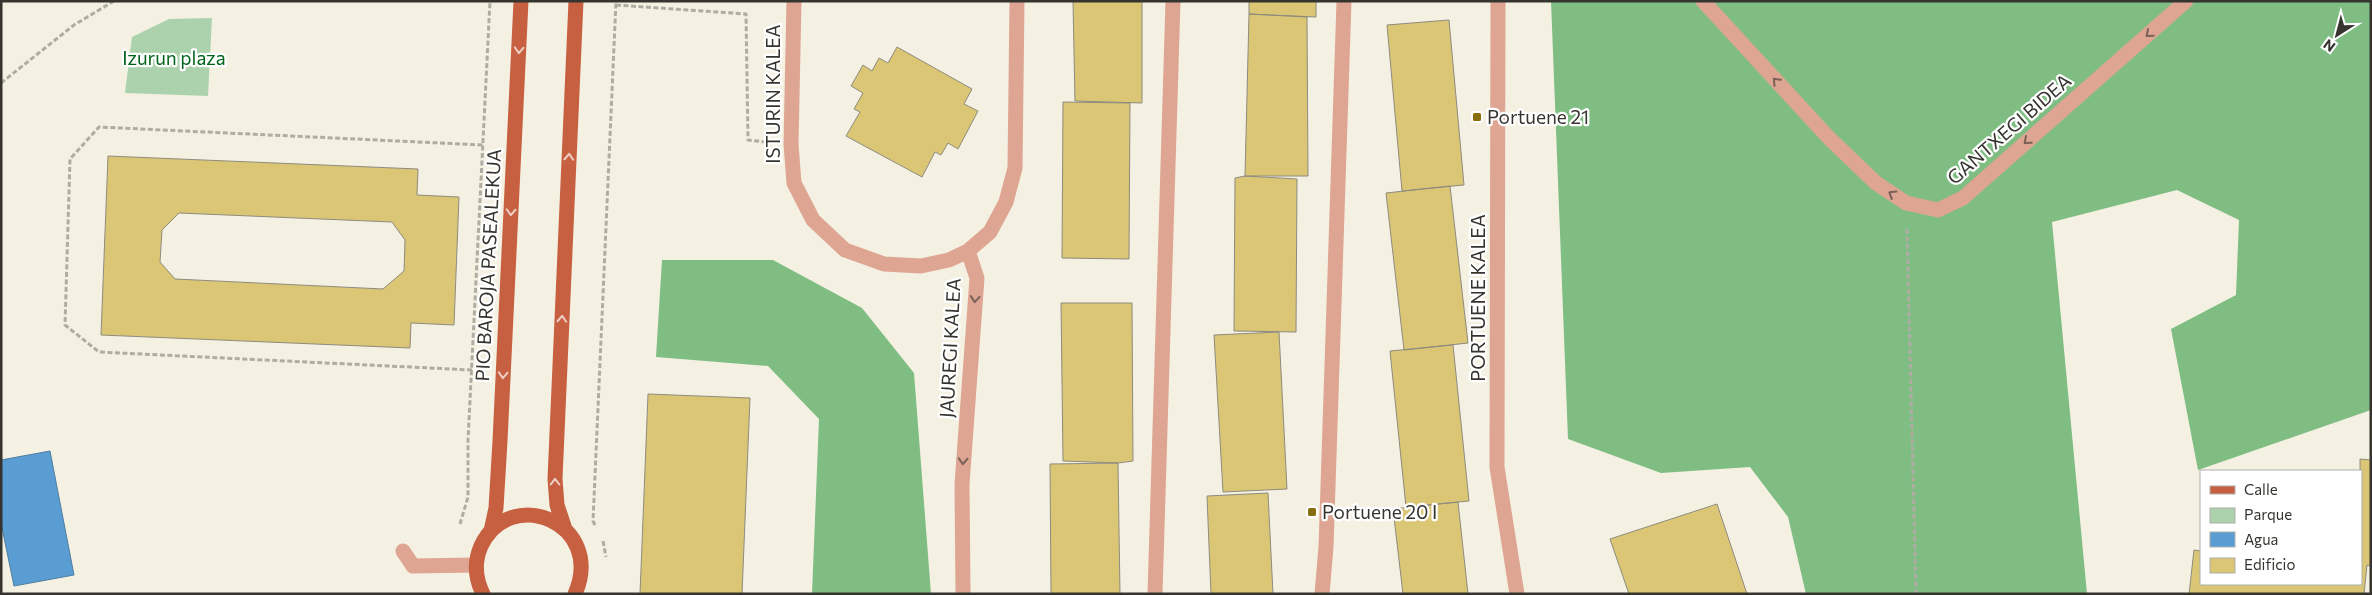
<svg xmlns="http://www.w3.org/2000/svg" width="2372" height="595" font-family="Commissioner,sans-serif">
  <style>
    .green { fill: #acd2ad }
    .forest { fill: #7fbd83 }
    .water { fill: #5a9dd2; stroke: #4f7ea1 }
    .building { fill: #dac674; stroke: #8e8b7f; fill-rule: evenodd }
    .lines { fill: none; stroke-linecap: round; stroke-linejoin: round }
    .path { stroke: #afada2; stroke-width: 3; stroke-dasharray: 5 2.5; stroke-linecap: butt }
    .minor { stroke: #dfa593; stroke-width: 15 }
    .major { stroke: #c76041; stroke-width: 15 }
    .oneway { stroke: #796157 }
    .oneway2 { stroke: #eecfc6 }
    .poi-dot { fill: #886e0e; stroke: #fff; stroke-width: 2 }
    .labels { text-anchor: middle; stroke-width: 4.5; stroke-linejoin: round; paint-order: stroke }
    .park-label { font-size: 19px; fill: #00631a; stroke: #fff }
    .street-label { font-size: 19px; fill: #35342f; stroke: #fff }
    .poi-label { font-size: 19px; fill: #35342f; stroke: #fff; text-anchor: start }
  </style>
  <rect width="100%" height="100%" fill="#f4f1e3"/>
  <path class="green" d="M212 18 208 96 125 93 132 37 169 19Z"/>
  <path class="forest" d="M1551 1H2371V410L2198 470 2171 329 2236 295 2239 220 2177 190 2052 222 2087 594H1806L1788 517 1750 467 1661 473 1568 439Z
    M662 260H773L862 308 914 373 931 594H812L819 419 768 366 656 357Z"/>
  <path class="water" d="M50 451 74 575 14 586 1 523V460Z"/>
  <path class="building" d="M1073 1H1142V103L1075 101Z
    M1249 1H1316V17L1249 14Z
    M1249 14 1307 17 1308 176H1245Z
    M1449 20 1464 185 1402 191 1387 25Z
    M897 47 972 89 964 104 978 111 958 149 948 143 941 155 935 152 922 177 846 136 860 112 854 109 863 93 851 86 863 65 872 71 879 58 888 63Z
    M1063 102 1130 103 1129 259 1062 258Z
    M108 156 418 169 417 195 459 197 454 325 411 323 410 348 101 335ZM179 213 392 222 405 240 404 271 383 289 175 279 160 262 162 230Z
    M1245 176 1297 179 1296 332 1234 331 1235 178Z
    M1450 186 1468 343 1404 350 1386 193Z
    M1061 303H1132L1133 461 1118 463 1063 461Z
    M1279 332 1287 489 1223 492 1214 335Z
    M1453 345 1469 501 1406 507 1390 351Z
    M648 394 750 398 742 594H640Z
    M2360 459 2371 460V566L2367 565 2364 594H2189L2194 550 2201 551V584H2361Z
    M1118 463 1120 594H1051L1050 464Z
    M1268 493 1273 594H1211L1207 496Z
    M1458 502 1468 594H1403L1393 509Z
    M1717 504 1747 594H1629L1610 539Z"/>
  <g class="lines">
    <path class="path" d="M616 5 746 14 748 140 765 142
      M1 83 74 25 114 1
      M1907 229 1916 594
      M472 370 99 352 65 325 70 159 99 127 483 145
      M460 524 468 497V440L490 1
      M595 525 593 521 616 1
      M603 541 606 557"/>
    <path class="minor" d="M794 1 791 144 794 183 813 220 845 250 884 264 921 266 949 260 968 251 990 232 1006 202 1015 168 1017 1
      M1498 1 1497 467 1517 594
      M1703 1 1829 138 1876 183 1906 203 1938 210 1963 198 2186 1
      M403 551 413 566 476 565
      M963 594 962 484 977 278 968 251
      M1155 594 1173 1
      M1322 594 1326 547 1344 1"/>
    <path class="major" d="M565 529 557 505 555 479 576 1
      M491 531 496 508 500 441 521 1
      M483 594C475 578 474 562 481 546 510 484 606 523 575 594"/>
  </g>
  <defs><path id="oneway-chevron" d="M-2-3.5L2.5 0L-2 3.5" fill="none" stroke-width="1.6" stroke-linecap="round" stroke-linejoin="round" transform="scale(1.25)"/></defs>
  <g class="oneway">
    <use href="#oneway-chevron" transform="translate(2149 34) rotate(139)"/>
    <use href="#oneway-chevron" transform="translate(1776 81) rotate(-133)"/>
    <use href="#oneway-chevron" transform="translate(2027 141) rotate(139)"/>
    <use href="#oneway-chevron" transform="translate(1892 194) rotate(-148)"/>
    <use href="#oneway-chevron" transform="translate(975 299) rotate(95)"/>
    <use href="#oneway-chevron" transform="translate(963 461) rotate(93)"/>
  </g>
  <g class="oneway2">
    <use href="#oneway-chevron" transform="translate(519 50) rotate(93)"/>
    <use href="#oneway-chevron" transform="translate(569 157) rotate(-87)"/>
    <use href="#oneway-chevron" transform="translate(511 212) rotate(93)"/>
    <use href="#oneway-chevron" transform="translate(562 319) rotate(-87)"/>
    <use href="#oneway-chevron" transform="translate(503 375) rotate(93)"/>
    <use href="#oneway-chevron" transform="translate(555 482) rotate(-90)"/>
  </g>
  <g class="poi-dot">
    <rect x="1472" y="112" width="10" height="10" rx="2.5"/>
    <rect x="1307" y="507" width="10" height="10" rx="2.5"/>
  </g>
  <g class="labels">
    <g class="park-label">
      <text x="174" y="65">Izurun plaza</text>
    </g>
    <g class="street-label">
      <text transform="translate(773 94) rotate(-90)" y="7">ISTURIN KALEA</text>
      <text transform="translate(2009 129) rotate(-41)" y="7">GANTXEGI BIDEA</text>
      <text transform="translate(488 265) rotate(-87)" y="7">PIO BAROJA PASEALEKUA</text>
      <text transform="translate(1478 298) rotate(-90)" y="7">PORTUENE KALEA</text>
      <text transform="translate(950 348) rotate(-87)" y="7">JAUREGI KALEA</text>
    </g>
    <g class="poi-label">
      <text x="1487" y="124">Portuene 21</text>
      <text x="1322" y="519">Portuene 20 I</text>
    </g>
  </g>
  <rect width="2372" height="595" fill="none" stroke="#35342f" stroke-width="5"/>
  <rect x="2200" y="470" width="162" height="115" fill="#ffffff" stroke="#aeaeac"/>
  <rect x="2210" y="486" width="25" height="8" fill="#c76041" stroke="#aeaeac"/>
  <text x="2244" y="495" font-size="15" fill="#35342f">Calle</text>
  <rect x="2210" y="508" width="25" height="15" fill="#acd2ad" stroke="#aeaeac"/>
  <text x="2244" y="520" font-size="15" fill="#35342f">Parque</text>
  <rect x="2210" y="532" width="25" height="15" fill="#5a9dd2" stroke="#aeaeac"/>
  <text x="2244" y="545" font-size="15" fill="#35342f">Agua</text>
  <rect x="2210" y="558" width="25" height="15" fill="#dac674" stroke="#aeaeac"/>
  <text x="2244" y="570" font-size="15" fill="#35342f">Edificio</text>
  <g transform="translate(2337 35) rotate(216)" stroke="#ffffff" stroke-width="4" paint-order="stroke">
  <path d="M0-4L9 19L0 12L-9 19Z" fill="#35342f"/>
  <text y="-8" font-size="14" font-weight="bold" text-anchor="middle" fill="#35342f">N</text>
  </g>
</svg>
